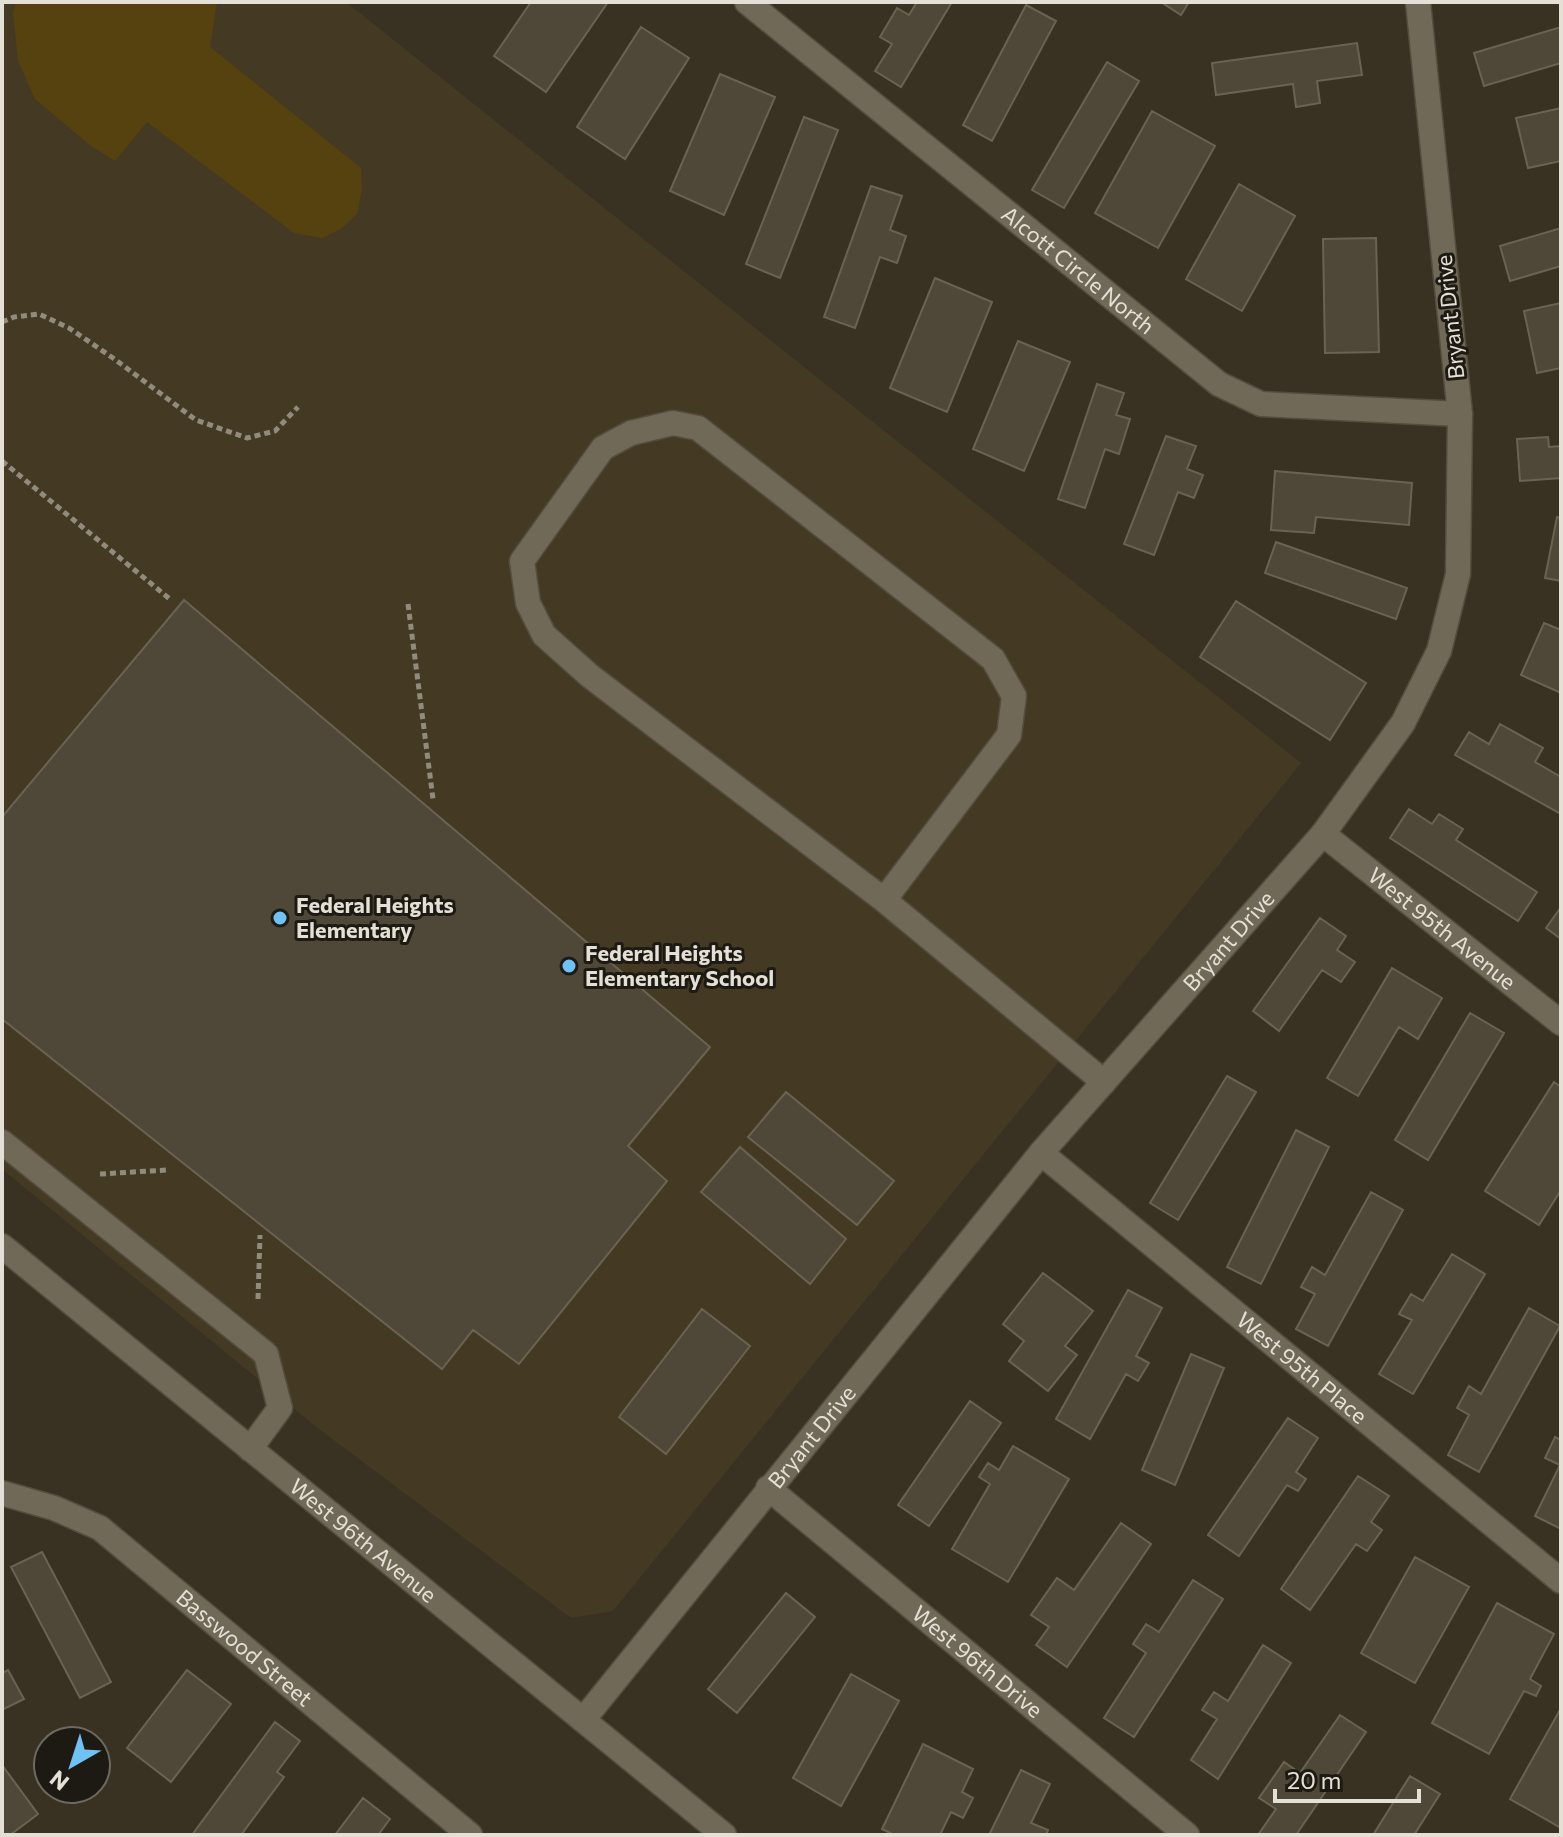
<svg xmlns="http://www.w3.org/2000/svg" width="1563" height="1837" font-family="Commissioner,sans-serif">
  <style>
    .built { fill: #443a23 }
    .green { fill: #55420e }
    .building { fill: #4f4737; stroke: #6b6351; stroke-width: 2 }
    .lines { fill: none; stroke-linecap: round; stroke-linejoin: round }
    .minor-casing { stroke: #534d3f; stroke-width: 27 }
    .path { stroke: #918b7e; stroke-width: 5; stroke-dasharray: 6 4; stroke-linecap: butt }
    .minor { stroke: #716957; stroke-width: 24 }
    .poi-dot { fill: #70c1f4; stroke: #1d1a13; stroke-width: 3 }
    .labels { text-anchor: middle; stroke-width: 6; stroke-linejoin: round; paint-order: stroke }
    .street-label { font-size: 22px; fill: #e5e0d6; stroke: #1d1a13 }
    .poi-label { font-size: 22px; font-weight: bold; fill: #e5e0d6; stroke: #1d1a13; text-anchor: start }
  </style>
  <rect width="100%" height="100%" fill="#393222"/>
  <path class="built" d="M2 2H346L1301 763 613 1611 571 1618 319 1429 2 1169Z"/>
  <path class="green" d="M16 2H217L210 47 361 168 362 190 357 214 341 229 322 238 294 233 147 122 115 161 91 146 35 99 18 61 13 13Z"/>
  <path class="building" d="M531 2H608L546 92 494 56Z
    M917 2H952L901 87 875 71 892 44 880 37 897 8 909 15Z
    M1161 2H1189L1181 15Z
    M1026 5 1056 21 992 141 963 125Z
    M641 27 689 58 625 159 577 127Z
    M1561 27V63L1484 86 1474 53Z
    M1357 43 1362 75 1317 81 1320 103 1296 107 1293 84 1216 95 1212 63Z
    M1107 62 1139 81 1064 208 1032 190Z
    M720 74 775 97 724 215 670 191Z
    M1561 108V161L1528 168 1516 118Z
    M1152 111 1215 146 1158 248 1095 213Z
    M804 117 838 130 780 278 746 264Z
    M1239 184 1295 216 1242 311 1186 279Z
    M871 186 902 196 890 230 906 236 897 263 880 257 855 328 824 317Z
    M1561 228V266L1510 281 1500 246Z
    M1376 238 1379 352 1325 353 1323 239Z
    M935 278 992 302 947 412 890 388Z
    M1561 303V368L1537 373 1524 311Z
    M1018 341 1070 362 1024 471 973 449Z
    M1097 384 1124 393 1116 415 1130 419 1119 454 1105 449 1085 508 1058 499Z
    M1166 436 1196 446 1187 469 1203 475 1194 498 1178 492 1154 555 1124 544Z
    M1548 437 1549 447 1561 446V478L1520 481 1517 439Z
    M1275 471 1412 483 1409 525 1316 517 1314 533 1271 530Z
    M1557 517 1561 518V581L1545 578Z
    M1276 542 1407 588 1396 619 1265 573Z
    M184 600 710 1047 628 1146 667 1181 519 1364 473 1330 442 1369 2 1019V817Z
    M1236 601 1366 683 1330 740 1200 657Z
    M1544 623 1561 630V693L1521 675Z
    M1500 724 1543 748 1535 762 1561 777V814L1455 755 1469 732 1489 744Z
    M1409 809 1432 824 1439 814 1463 829 1456 840 1537 892 1518 921 1390 838Z
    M1561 907V939L1546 928Z
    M1320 918 1346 936 1337 950 1355 962 1341 982 1322 970 1279 1031 1253 1011Z
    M1392 968 1442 998 1418 1039 1399 1027 1358 1096 1327 1078Z
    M1470 1013 1504 1033 1428 1160 1395 1140Z
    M1227 1076 1256 1092 1178 1220 1150 1203Z
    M1554 1082 1561 1087V1190L1539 1225 1485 1191Z
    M786 1092 894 1181 857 1225 748 1137Z
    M1296 1130 1329 1147 1261 1284 1227 1267Z
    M740 1147 846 1239 810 1284 701 1192Z
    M1371 1192 1403 1210 1328 1346 1296 1329 1315 1294 1301 1287 1312 1267 1325 1275Z
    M1452 1254 1485 1274 1413 1394 1379 1374 1412 1320 1399 1314 1411 1294 1423 1301Z
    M1043 1273 1093 1311 1065 1346 1077 1355 1048 1391 1009 1361 1024 1341 1003 1324Z
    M1128 1290 1162 1308 1136 1356 1149 1363 1138 1381 1126 1374 1090 1439 1056 1419Z
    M1529 1308 1560 1326 1479 1472 1448 1455 1469 1415 1457 1408 1469 1386 1481 1394Z
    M702 1309 750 1346 666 1454 619 1417Z
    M1191 1354 1224 1368 1175 1485 1142 1470Z
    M970 1401 1001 1423 929 1526 898 1505Z
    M1288 1418 1318 1438 1296 1472 1306 1479 1298 1491 1287 1485 1239 1556 1208 1535Z
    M1555 1437 1561 1440V1529L1535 1516 1560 1465 1545 1458Z
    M1013 1446 1069 1479 1008 1582 952 1549 990 1484 979 1477 988 1463 999 1470Z
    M1358 1476 1389 1496 1371 1522 1382 1530 1367 1551 1356 1544 1310 1610 1281 1589Z
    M1121 1523 1151 1544 1067 1667 1036 1645 1049 1627 1031 1615 1057 1578 1074 1590Z
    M42 1552 111 1682 80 1698 11 1567Z
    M1415 1557 1469 1587 1415 1683 1361 1653Z
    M1193 1580 1223 1599 1134 1737 1104 1718 1146 1653 1133 1644 1146 1624 1159 1632Z
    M786 1593 815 1617 737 1713 708 1689Z
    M1497 1603 1554 1634 1530 1679 1541 1686 1536 1696 1524 1691 1489 1754 1432 1723Z
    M1263 1645 1291 1663 1218 1779 1191 1760 1217 1719 1202 1710 1214 1692 1228 1701Z
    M8 1670 24 1699 2 1710V1673Z
    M187 1670 231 1704 171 1782 127 1748Z
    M851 1674 899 1701 841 1806 793 1778Z
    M1561 1708V1828L1510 1799Z
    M1340 1715 1366 1732 1296 1835H1258L1276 1809 1259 1798 1284 1762 1300 1773Z
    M275 1722 300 1741 277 1772 284 1777 241 1835H192Z
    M923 1744 973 1769 962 1792 973 1798 963 1818 951 1812 940 1835H894L882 1829Z
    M2 1765 38 1814 10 1835H2Z
    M1021 1770 1050 1784 1031 1823 1048 1830 1046 1835H989Z
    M1410 1776 1440 1794 1414 1835H1373Z
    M363 1798 390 1819 378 1835H335Z"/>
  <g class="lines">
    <g class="minor-casing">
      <g id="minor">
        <path id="s1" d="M747 2 1219 384 1261 404 1460 414"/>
        <path id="s2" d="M1323 834 1561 1023"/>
        <path d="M884 900 590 676 544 635 528 603 522 561 603 448 631 433 673 423 698 428 993 659 1014 696 1009 735 884 900 1104 1082"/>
        <path d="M2 1142 266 1354 280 1408 250 1449"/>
        <path id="s3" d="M1041 1153 1561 1581"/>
        <path id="s4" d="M2 1246 724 1835"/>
        <path id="s5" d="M768 1488 1187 1835"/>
        <path id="s6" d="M2 1493 54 1508 100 1528 470 1835"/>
        <path id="s7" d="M583 1720 1041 1153 1323 834 1403 723 1439 651 1458 574 1460 414 1418 2"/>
      </g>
    </g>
    <path class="path" d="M2 322 14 317 39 314 69 328 113 358 196 420 247 438 275 431 298 407
      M2 461 171 600
      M408 604 433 799
      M100 1174 167 1170
      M258 1299 260 1235"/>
    <use href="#minor" class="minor"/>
  </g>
  <g class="poi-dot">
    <circle cx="280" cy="918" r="8"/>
    <circle cx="569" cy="966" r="8"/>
  </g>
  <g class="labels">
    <g class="street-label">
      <text dy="8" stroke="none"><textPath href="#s1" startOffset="426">Alcott Circle North</textPath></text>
      <text transform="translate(1450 317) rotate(-96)" y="8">Bryant Drive</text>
      <text dy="8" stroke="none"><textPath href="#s2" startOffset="152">West 95th Avenue</textPath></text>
      <text dy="8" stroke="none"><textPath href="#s7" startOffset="1012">Bryant Drive</textPath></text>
      <text dy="8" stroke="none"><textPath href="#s3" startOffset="338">West 95th Place</textPath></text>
      <text dy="8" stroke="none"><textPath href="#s7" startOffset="364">Bryant Drive</textPath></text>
      <text dy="8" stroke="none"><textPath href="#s4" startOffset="466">West 96th Avenue</textPath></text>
      <text dy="8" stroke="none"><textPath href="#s6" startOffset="292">Basswood Street</textPath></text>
      <text dy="8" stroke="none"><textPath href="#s5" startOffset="272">West 96th Drive</textPath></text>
    </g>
    <g class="poi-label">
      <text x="296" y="913">Federal Heights<tspan x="296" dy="25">Elementary</tspan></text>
      <text x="585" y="961">Federal Heights<tspan x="585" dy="25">Elementary School</tspan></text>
    </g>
  </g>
  <rect width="1563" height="1837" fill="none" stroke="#e5e0d6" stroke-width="8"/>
  <g transform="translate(72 1765) rotate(219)"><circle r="38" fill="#1d1a13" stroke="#6d6961" stroke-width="2"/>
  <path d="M0-6L14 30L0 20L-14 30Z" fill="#70c1f4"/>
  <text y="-12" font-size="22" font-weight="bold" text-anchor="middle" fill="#e5e0d6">N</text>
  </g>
  <path d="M1275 1789v12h144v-12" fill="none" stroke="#e5e0d6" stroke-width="4"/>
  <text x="1287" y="1789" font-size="24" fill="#e5e0d6" stroke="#1d1a13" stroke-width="6" paint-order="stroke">20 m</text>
</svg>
